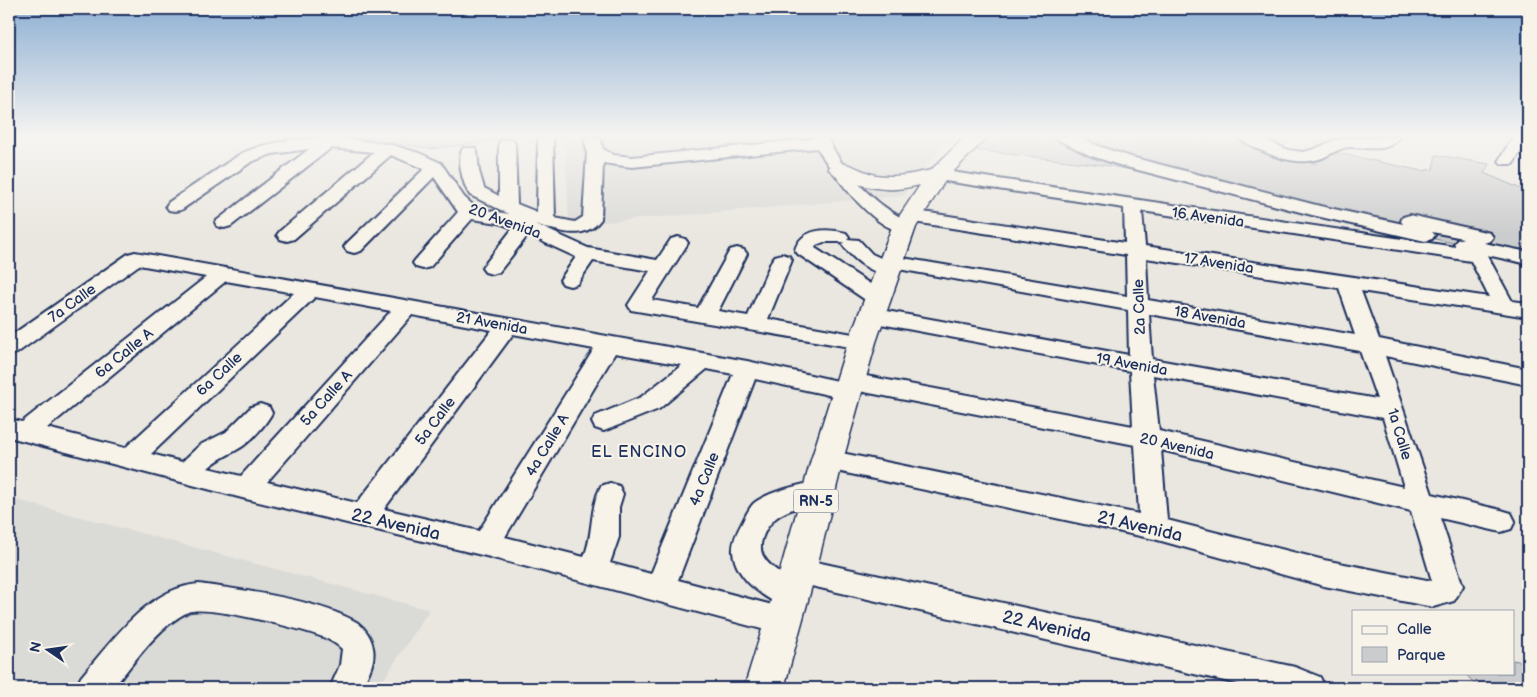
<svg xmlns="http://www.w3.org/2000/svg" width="1537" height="697" font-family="'Balsamiq Sans',sans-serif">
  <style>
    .built { fill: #dadad6 }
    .green { fill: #cbcccd; stroke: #737e96 }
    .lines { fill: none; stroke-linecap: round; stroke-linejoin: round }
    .minor-casing { stroke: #1b2f5e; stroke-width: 4 }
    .major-casing { stroke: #1b2f5e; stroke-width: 3 }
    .minor { fill: #f7f3e8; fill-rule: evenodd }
    .major { fill: #f7f3e8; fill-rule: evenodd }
    .labels { text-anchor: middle; stroke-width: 4; stroke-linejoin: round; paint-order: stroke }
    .shield { fill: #f7f3e8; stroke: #5d6a87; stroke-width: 1 }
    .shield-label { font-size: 14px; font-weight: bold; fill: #1b2f5e }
    .street-label { font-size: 15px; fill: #1b2f5e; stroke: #f7f3e8 }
    .neighbourhood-label { font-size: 16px; letter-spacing: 1px; fill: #1b2f5e; stroke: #f7f3e8 }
    .near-street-label { font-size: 18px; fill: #1b2f5e; stroke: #f7f3e8 }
  </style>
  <rect width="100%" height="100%" fill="#eae7e0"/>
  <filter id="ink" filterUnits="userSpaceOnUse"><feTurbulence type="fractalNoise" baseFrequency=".02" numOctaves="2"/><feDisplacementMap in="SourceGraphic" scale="10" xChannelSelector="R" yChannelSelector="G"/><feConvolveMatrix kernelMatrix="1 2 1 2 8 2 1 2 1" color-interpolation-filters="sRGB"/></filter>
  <g filter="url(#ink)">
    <path class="built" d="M565 137H950L903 196 569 225Z
      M9 498 429 610 378 688H9Z"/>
    <path class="green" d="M354 137H477L500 140 430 149Z
      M985 137H1243L1316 164 1328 151 1422 171 1433 169 1436 155 1489 164 1484 173 1528 192V263L1491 251 1388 229 1178 179 1110 166 975 150Z
      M1513 660 1528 663V688H1478L1465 673H1513Z"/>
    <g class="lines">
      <g class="minor-casing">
        <path id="minor" d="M329 137 388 144 419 153 441 163 464 197 474 206 480 209 509 214 470 195C463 185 456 159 463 148H475L477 152 479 171 484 188 499 196V144L501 140H513L515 144 517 204 537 212 538 139 539 137H553L555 218 575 222 583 217 587 152 584 137H600L603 149 614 155 632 157 812 139 811 137H827C842 170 871 201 902 218L901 216 903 212 910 210 1125 243 1124 208 932 179 929 175 932 171 938 170 1456 247 1454 244 1457 240 1463 238 1432 232 1435 235 1432 239 1425 241 1312 215 1119 165 1089 155 1059 140 1057 137H1079L1101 147 1131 157 1320 206 1403 224 1401 221 1403 217 1410 215 1490 233 1493 237 1490 241 1484 243 1528 252V264L1487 255 1512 301 1528 303V317L1361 291 1379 339 1528 369V385L1385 356 1432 494 1501 510 1511 513 1515 521 1511 529 1501 532 1440 518 1463 586 1454 601 1433 607 1324 586 1154 539 818 467 814 460 818 453 827 450 1139 514 1135 445 859 391 855 397 847 399 755 379 678 580 795 611 799 621 795 631 784 635 486 556 246 499 9 437V419L22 422 206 277 139 265 17 353 9 355V337L128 254 135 252 747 361 838 381 842 375 850 373 1133 426 1130 371 870 322 862 320 859 315 862 310 870 308 1129 355 1128 310 898 269 895 273C875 278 853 260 842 244L844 242H824L816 245 815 248 884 293 888 298 884 303 877 305 870 303 798 254 795 250C801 228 827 228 846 233L849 237 847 239 859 240 872 254 883 259 891 256 1127 296 1126 255 907 221 913 227 911 231C878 239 832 172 817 148L632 167 603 163 601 219C585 242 557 231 535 224L588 248 657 260 671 239 678 237 685 239 688 243 652 300 698 308 730 250 737 248 744 250 747 254 718 311 748 316 772 260 775 256 782 254 789 256 792 260 768 319 870 337 873 342 870 347 862 349 631 310 628 305 650 271 593 261 577 284 570 286 563 284 560 280 576 257 528 235 499 272 492 274 485 272 482 268 513 228 499 223 472 219 430 267 423 269 416 267 413 263 416 259 458 212 434 177 361 251 354 253 347 251 344 247 347 243 424 169 391 155 294 239 287 241 280 239 277 235 280 231 374 152 331 148 231 226 224 228 217 226 215 222 309 149 272 154 251 162 181 210 175 211 169 210 166 206 169 202 242 153 261 146 290 140ZM1142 211 1471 261 1489 297 1145 246ZM1146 258 1339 288 1355 335 1148 300ZM226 281 294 293 125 448 47 428ZM315 297 391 311 241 476 208 468C219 458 231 454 243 446 253 439 266 424 272 413L269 407 260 404 251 407 226 432 200 445 182 462 151 454ZM1149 314 1360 351 1377 399 1152 359ZM412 315 492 330 357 503 267 482ZM513 334 594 349 479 531 384 509ZM615 353 682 365 641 397 595 416 592 422 595 428 604 431 659 409 707 369 733 374 651 574 610 563 619 537V507L623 494 619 486 610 483 601 486C589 509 594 533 584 557L505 537ZM1153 375 1383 418 1404 487 1159 431ZM1161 450 1411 511 1432 581 1324 560 1167 520Z
          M1239 137H1260L1288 150 1303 152 1315 149 1332 141 1345 138 1399 137C1387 155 1365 146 1348 147 1338 148 1329 156 1319 159 1293 167 1264 153 1241 140Z
          M1513 137 1528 139 1513 164H1501L1499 160Z
          M819 480 828 484 832 491 828 498C812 504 795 506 780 515 768 522 756 543 763 556 768 565 778 572 787 577L783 571 788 562 798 558 1295 667 1320 677 1325 688H1255L794 582 802 587 806 596 802 605 791 609C767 601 736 580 733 552 732 542 737 532 742 523 745 517 749 508 754 503 771 490 799 486 819 480Z
          M199 584C243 590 320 600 358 623 366 629 372 639 373 648 376 662 367 676 362 688H330L340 665 342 649C337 644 330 640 323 637 302 629 206 604 188 612 157 627 134 663 113 688H76L81 677C112 642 147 588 199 584Z"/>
      </g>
      <g class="major-casing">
        <path id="major" d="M965 137H987L946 179 916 227 876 342 843 460 816 571 784 688H744L780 571 811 460 848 342 892 227 920 185C910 187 899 190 888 189 873 189 837 181 828 168L832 164C848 160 861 172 876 175 894 178 913 174 931 170Z"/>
      </g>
      <use href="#minor" class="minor"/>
      <use href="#major" class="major"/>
    </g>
  </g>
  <linearGradient id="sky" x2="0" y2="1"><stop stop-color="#8cafd3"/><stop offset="0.58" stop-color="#f6f4f1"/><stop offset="1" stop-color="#f6f4f1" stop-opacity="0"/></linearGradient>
  <rect width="1537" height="235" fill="url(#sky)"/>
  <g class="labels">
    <rect class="shield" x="793.5" y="489.5" width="45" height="23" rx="4"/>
    <g class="shield-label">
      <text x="816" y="506">RN-5</text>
    </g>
    <g class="street-label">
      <text transform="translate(1208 217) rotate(8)" y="5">16 Avenida</text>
      <text transform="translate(505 221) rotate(20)" y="5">20 Avenida</text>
      <text transform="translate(1219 263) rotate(9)" y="5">17 Avenida</text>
      <text transform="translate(72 303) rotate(-36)" y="5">7a Calle</text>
      <text transform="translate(1139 307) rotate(-92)" y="5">2a Calle</text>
      <text transform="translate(1210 317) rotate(10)" y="5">18 Avenida</text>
      <text transform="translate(492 323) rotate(10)" y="5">21 Avenida</text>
      <text transform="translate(124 353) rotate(-39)" y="5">6a Calle A</text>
      <text transform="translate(1132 364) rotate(10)" y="5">19 Avenida</text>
      <text transform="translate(219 374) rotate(-43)" y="5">6a Calle</text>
      <text transform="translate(326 398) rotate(-48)" y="5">5a Calle A</text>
      <text transform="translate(435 421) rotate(-53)" y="5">5a Calle</text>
      <text transform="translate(1400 434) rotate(73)" y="5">1a Calle</text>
      <text transform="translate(547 445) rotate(-59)" y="5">4a Calle A</text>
      <text transform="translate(1177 446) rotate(13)" y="5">20 Avenida</text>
      <text transform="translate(704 479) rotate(-68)" y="5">4a Calle</text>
    </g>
    <g class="neighbourhood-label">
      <text x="639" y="457">EL ENCINO</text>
    </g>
    <g class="near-street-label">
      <text transform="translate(396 524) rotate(13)" y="6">22 Avenida</text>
      <text transform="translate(1140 526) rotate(13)" y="6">21 Avenida</text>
      <text transform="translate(1047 626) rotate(13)" y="6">22 Avenida</text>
    </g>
  </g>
  <rect width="1537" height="697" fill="none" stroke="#f7f3e8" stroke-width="30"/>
  <rect x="15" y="15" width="1507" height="667" fill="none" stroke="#1b2f5e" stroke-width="2" filter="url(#ink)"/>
  <rect x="1352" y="610" width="162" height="65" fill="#f7f3e8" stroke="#9fa5b1"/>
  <rect x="1362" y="626" width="25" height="8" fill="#f7f3e8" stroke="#9fa5b1"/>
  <text x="1397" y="634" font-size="15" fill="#1b2f5e">Calle</text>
  <rect x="1362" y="647" width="25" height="15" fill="#cbcccd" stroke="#9fa5b1"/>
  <text x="1397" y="660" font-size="15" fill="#1b2f5e">Parque</text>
  <g transform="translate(48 650) rotate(283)" stroke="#f7f3e8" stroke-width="4" paint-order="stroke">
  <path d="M0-4L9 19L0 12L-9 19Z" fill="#1b2f5e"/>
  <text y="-8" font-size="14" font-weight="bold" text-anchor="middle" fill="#1b2f5e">N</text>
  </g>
</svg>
